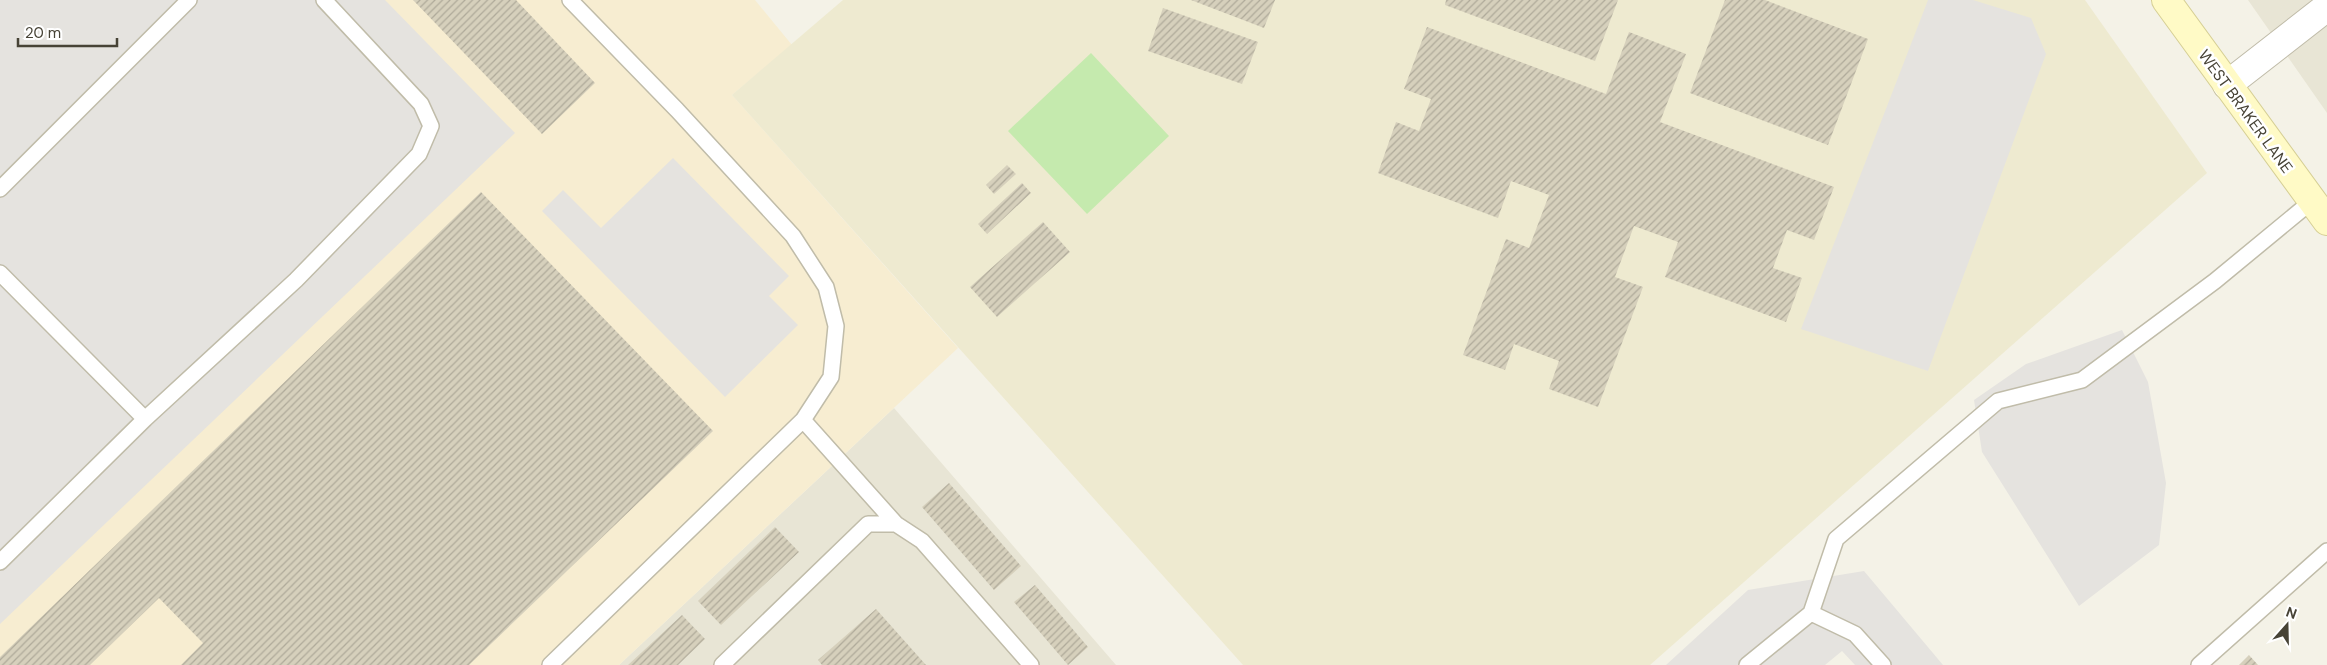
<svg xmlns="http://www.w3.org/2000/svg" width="2327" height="665" font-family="'DM Sans',sans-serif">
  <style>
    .residential { fill: #e8e5d5 }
    .commercial { fill: #f7edd1 }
    .education { fill: #eeead0 }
    .pitch { fill: #c5eaae }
    .parking { fill: #e5e3df }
    .building { fill: url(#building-hatch) }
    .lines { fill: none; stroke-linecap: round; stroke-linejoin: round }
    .service-casing { stroke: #c0bca9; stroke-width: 18 }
    .minor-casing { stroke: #c0bca9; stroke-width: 30 }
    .secondary-casing { stroke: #d6cf95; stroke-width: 30 }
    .service { stroke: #fff; stroke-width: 15 }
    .minor { stroke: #fff; stroke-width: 28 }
    .secondary { stroke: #fffac6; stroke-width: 28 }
    .labels { text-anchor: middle; stroke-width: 5; stroke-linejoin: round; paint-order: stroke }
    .street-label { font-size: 16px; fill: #474336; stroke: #fff }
  </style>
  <defs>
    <pattern id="building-hatch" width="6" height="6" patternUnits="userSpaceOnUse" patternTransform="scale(1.25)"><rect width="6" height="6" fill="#d6d0bc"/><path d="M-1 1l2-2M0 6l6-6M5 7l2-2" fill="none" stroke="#afaa9a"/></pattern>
  </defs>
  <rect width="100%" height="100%" fill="#f4f2e7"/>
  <path class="residential" d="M2248 0H2327V113Z
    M894 408 1116 665H619Z"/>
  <path class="commercial" d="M0 0H755L792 45 732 95 958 348 619 665H0Z"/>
  <path class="education" d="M843 0H2085L2207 173 1650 665H1243L732 95Z"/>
  <path class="pitch" d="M1091 53 1169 136 1087 214 1008 131Z"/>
  <path class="parking" d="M0 0H385L515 133 0 624Z
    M1928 0H1973L2031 18 2046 54 1928 371 1801 329Z
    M673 158 789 276 769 296 798 325 725 397 542 211 563 190 601 228Z
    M2122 330 2148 382 2166 483 2159 545 2079 606 1982 452 1974 400 2026 364Z
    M1864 571 1943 665H1855L1842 651 1825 665H1666L1748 590Z"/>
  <path class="building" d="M413 0H516L595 83 542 134Z
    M1191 0H1275L1264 28Z
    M1446 0H1618L1595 61 1445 5Z
    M1725 0H1765L1868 39 1828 145 1690 93Z
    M1163 8 1258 42 1242 84 1148 51Z
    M1427 27 1606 94 1629 32 1686 54 1660 122 1834 187 1814 240 1787 230 1773 268 1802 278 1786 322 1665 277 1678 242 1634 226 1615 277 1643 287 1598 407 1549 389 1559 361 1514 344 1505 370 1463 355 1506 239 1529 248 1549 195 1511 181 1498 218 1378 173 1396 122 1419 131 1431 99 1404 89Z
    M1007 165 1016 174 994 194 986 185Z
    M1022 183 1031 193 987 234 978 224Z
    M481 192 713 431 469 665H181L203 643 159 598 90 665H0V657Z
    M1043 222 1070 252 997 317 970 287Z
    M949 483 1021 566 994 590 922 507Z
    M775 527 799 552 721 625 698 601Z
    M1035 585 1088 647 1068 665 1014 602Z
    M876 609 926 665H822L818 660Z
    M682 615 705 639 678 665H628Z
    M2249 655 2258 665H2239Z"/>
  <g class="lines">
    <g class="service-casing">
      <path id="service" d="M0 189 189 0
        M0 273 145 419
        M803 420 896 524
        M0 562 145 419 296 280 419 154 431 126 421 104 324 0
        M1811 613 1836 539 1998 401 2082 380 2215 281 2312 201
        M550 665 803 420 831 377 836 326 826 287 793 236 677 110 570 0
        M722 665 868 524H896L922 541 1031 665
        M1747 665 1811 613 1855 634 1883 665
        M2199 665 2327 551"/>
    </g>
    <g class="minor-casing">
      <path id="minor" d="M2227 85 2327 7"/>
    </g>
    <g class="secondary-casing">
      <path id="secondary" d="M2166 0 2327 221"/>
    </g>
    <use href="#service" class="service"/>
    <use href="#minor" class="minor"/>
    <use href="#secondary" class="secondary"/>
  </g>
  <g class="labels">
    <g class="street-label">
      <text transform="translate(2246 111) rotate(54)" y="6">WEST BRAKER LANE</text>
    </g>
  </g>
  <g transform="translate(2287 625) rotate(20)" stroke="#ffffff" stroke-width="4" paint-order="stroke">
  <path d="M0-4L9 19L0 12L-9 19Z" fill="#474336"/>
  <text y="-8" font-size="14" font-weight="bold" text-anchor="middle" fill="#474336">N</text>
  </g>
  <path d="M18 38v8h99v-8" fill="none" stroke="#474336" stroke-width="2.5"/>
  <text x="25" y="38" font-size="15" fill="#474336" stroke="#ffffff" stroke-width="4" paint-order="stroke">20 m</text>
</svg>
